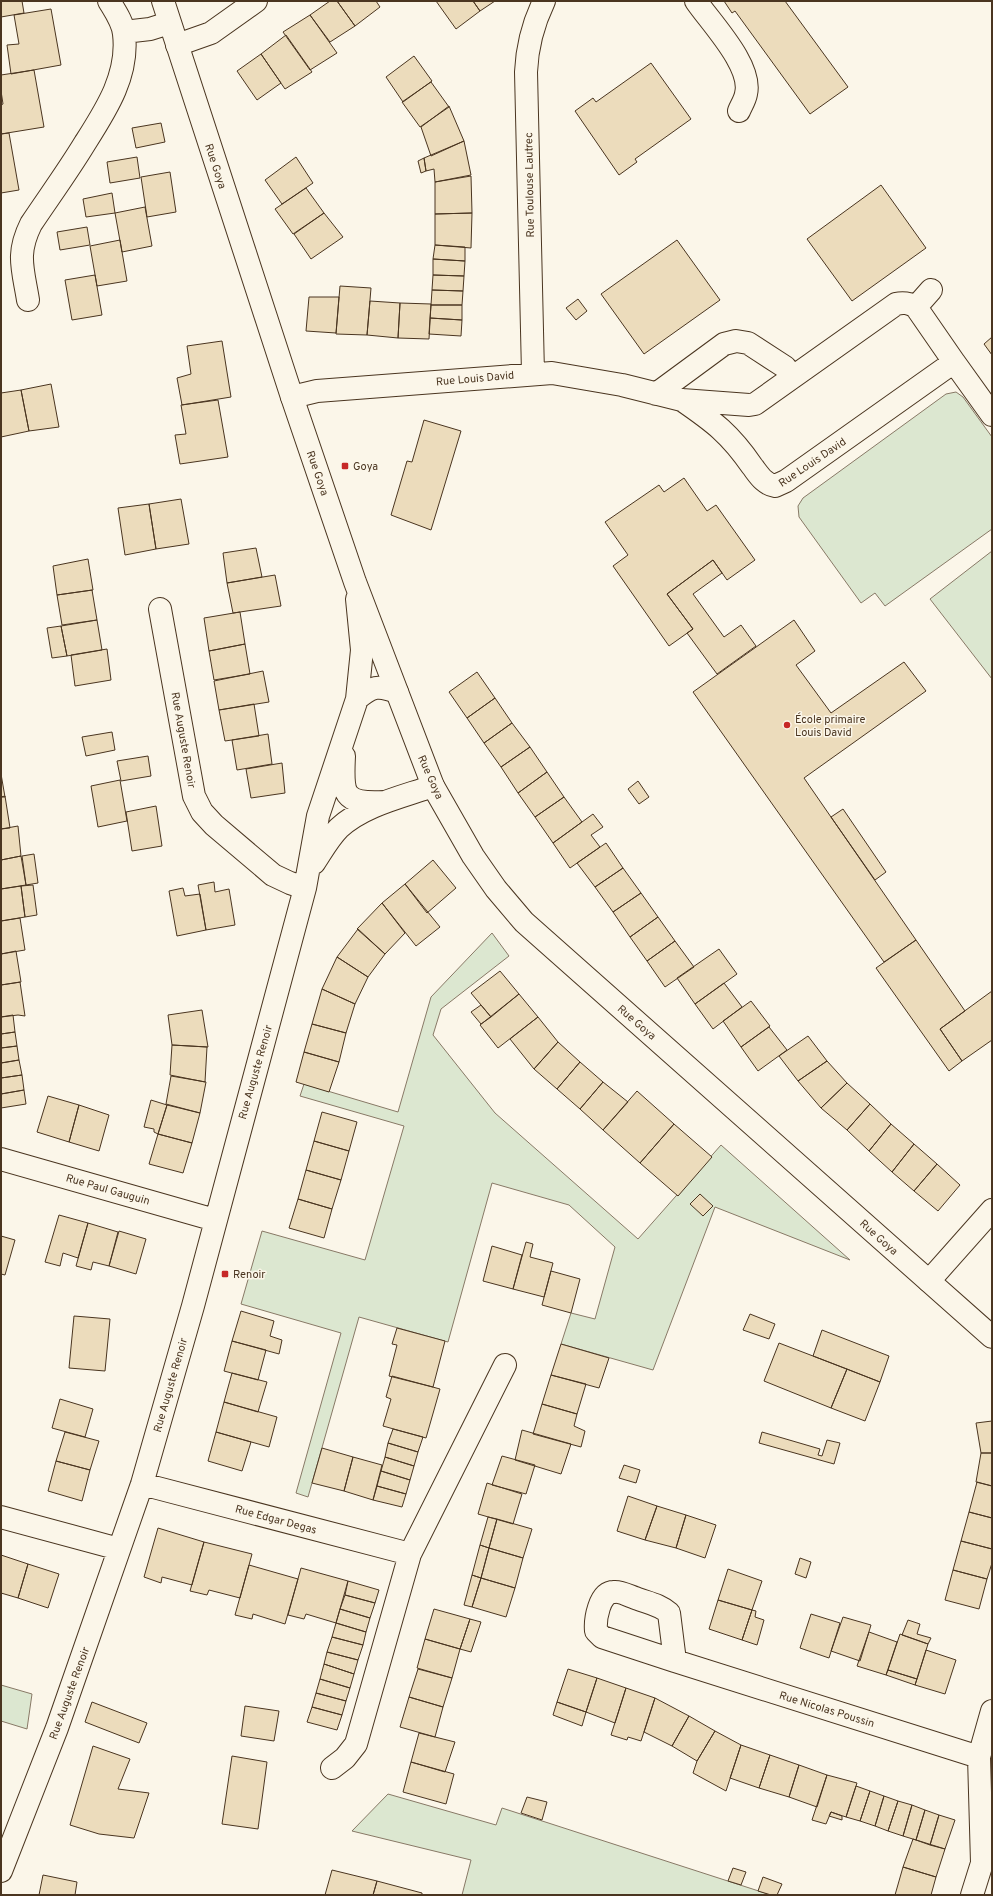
<svg xmlns="http://www.w3.org/2000/svg" width="993" height="1896" font-family="Overpass,sans-serif">
  <style>
    .green { fill: #dce7d0; stroke: #887966 }
    .building { fill: #ecdcbc; stroke: #4a3520 }
    .lines { fill: none; stroke-linecap: round; stroke-linejoin: round }
    .minor-casing { stroke: #4a3520; stroke-width: 24 }
    .tertiary-casing { stroke: #4a3520; stroke-width: 24 }
    .minor { stroke: #fbf6e9; stroke-width: 22 }
    .tertiary { stroke: #fbf6e9; stroke-width: 22 }
    .poi-dot { fill: #c62828; stroke: #fbf6e9; stroke-width: 1.5 }
    .labels { text-anchor: middle; stroke-width: 3; stroke-linejoin: round; paint-order: stroke }
    .street-label { font-size: 11px; fill: #4a3520; stroke: #fbf6e9 }
    .poi-label { font-size: 11px; fill: #4a3520; stroke: #fbf6e9; text-anchor: start }
  </style>
  <rect width="100%" height="100%" fill="#fbf6e9"/>
  <path class="green" d="M956 392 963 397 992 437V529L885 606 875 593 861 603 799 517 798 506 803 498 946 394Z
    M992 551V679L930 599Z
    M492 933 509 956 441 1009 433 1035 495 1113 638 1239 721 1145 850 1260 715 1207 653 1370 561 1344 571 1313 595 1319 615 1247 569 1205 492 1183 448 1342 359 1317 308 1497 296 1493 341 1333 241 1304 262 1231 365 1260 404 1126 300 1096 304 1084 398 1112 431 997Z
    M1 1685 32 1694 27 1729 1 1721Z
    M388 1794 496 1825 502 1808 771 1895H462L471 1860 352 1831Z"/>
  <path class="building" d="M1 1H22L24 13 1 17Z
    M330 1H337L355 26 330 42 310 15Z
    M337 1H376L380 7 355 26Z
    M436 1H473L480 11 456 29Z
    M473 1H495L480 11Z
    M724 1H785L848 87 810 114 735 11 732 13Z
    M51 9 61 65 11 74 7 45 19 44 14 15Z
    M310 15 337 53 310 70 283 32Z
    M286 35 312 72 285 89 261 54Z
    M261 54 281 83 257 100 237 71Z
    M414 56 432 81 403 102 386 77Z
    M651 63 691 119 635 159 637 162 619 175 575 111 593 98 596 102Z
    M34 70 44 127 1 134V105L3 104 1 91V75Z
    M431 82 449 107 420 127 402 102Z
    M449 106 464 141 431 156 421 127Z
    M161 123 165 142 136 148 132 128Z
    M9 133 19 190 1 193V134Z
    M464 141 471 175 435 182 434 169 426 171 424 158Z
    M137 157 140 178 110 183 107 162Z
    M296 157 313 183 282 204 265 180Z
    M424 158 426 171 421 173 418 161Z
    M170 172 176 212 147 217 141 177Z
    M471 176 472 213 435 214V182Z
    M881 185 926 248 852 301 807 239Z
    M306 188 324 213 293 234 275 209Z
    M112 193 115 213 86 217 83 199Z
    M145 207 152 246 122 252 115 213Z
    M324 213 343 237 311 259 294 234Z
    M472 213 471 248 435 245V214Z
    M87 227 90 245 60 250 57 232Z
    M120 240 127 281 97 286 90 246Z
    M677 240 720 300 644 354 601 294Z
    M435 245 465 247V261L433 259Z
    M433 259 465 261 464 276 433 275Z
    M95 275 102 315 72 320 65 280Z
    M433 275 464 276 463 291 432 290Z
    M340 286 371 288 367 335 336 334Z
    M432 290 463 291 462 305H431Z
    M309 297H339L336 333 306 331Z
    M578 299 587 311 576 320 566 308Z
    M370 301 400 303 398 338 367 335Z
    M400 303 431 304 429 339 398 338Z
    M431 305H462V320L430 318Z
    M430 318 462 320 461 336 429 334Z
    M992 337V355L984 344Z
    M222 341 231 397 182 405 177 378 191 374 187 346Z
    M51 384 59 427 29 431 21 390Z
    M21 390 29 431 1 437V393Z
    M218 400 228 457 180 464 175 435 186 434 181 405Z
    M424 420 461 431 431 530 391 515 407 461 412 462Z
    M684 478 707 511 716 505 755 560 727 580 713 560 667 594 693 629 669 646 613 566 628 555 605 522 659 485 664 492Z
    M181 499 189 544 156 549 149 504Z
    M149 504 156 549 125 555 118 508Z
    M256 548 262 577 227 583 223 553Z
    M88 559 93 590 57 595 53 566Z
    M713 560 722 573 693 594 724 637 741 625 756 646 717 674 687 633 693 629 667 594Z
    M275 575 281 606 233 613 227 583Z
    M92 590 97 620 62 625 57 595Z
    M240 612 245 644 209 651 204 618Z
    M97 620 102 650 67 656 61 626Z
    M794 620 815 651 796 665 831 713 904 662 926 691 804 778 916 940 884 962 693 692Z
    M61 626 67 656 52 658 47 628Z
    M245 644 250 674 214 680 209 651Z
    M107 649 111 680 75 686 71 655Z
    M263 671 269 702 219 710 214 681Z
    M477 672 495 698 467 718 449 692Z
    M495 698 512 723 484 743 467 718Z
    M254 704 259 736 225 741 219 710Z
    M512 723 530 747 501 767 484 743Z
    M112 732 115 750 86 756 82 737Z
    M268 734 272 764 237 770 232 740Z
    M530 747 547 772 518 793 501 767Z
    M148 756 151 776 121 781 117 761Z
    M282 763 285 793 251 798 246 769Z
    M547 772 564 797 535 817 518 793Z
    M1 774 5 797H1Z
    M120 780 127 821 98 827 91 786Z
    M638 781 649 797 639 804 628 789Z
    M5 796 10 828 1 829V797Z
    M564 797 582 822 553 843 535 817Z
    M156 806 162 846 132 851 126 812Z
    M843 809 886 872 875 880 831 817Z
    M593 814 603 827 591 835 600 847 570 868 553 843Z
    M18 826 21 856 1 860V829Z
    M606 843 623 868 595 887 577 863Z
    M34 854 38 883 26 885 22 856Z
    M21 856 26 885 1 889V860Z
    M433 860 456 888 427 913 405 884Z
    M623 868 641 893 613 912 595 887Z
    M214 882 215 892 229 889 235 925 206 930 198 885Z
    M405 884 440 927 416 946 382 903Z
    M33 885 37 915 25 917 21 886Z
    M21 886 25 917 1 921V889Z
    M183 888 185 896 200 894 206 930 177 936 169 891Z
    M641 893 658 917 630 937 613 912Z
    M382 903 405 933 385 954 357 929Z
    M658 917 675 941 647 961 630 937Z
    M20 918 25 950 1 954V921Z
    M358 929 385 954 368 977 337 957Z
    M916 940 965 1011 940 1029 962 1061 949 1071 876 968Z
    M675 941 694 967 665 987 647 961Z
    M719 949 737 974 695 1004 677 978Z
    M16 951 21 982 1 985V954Z
    M337 957 368 977 355 1004 322 989Z
    M500 971 519 994 491 1017 471 993Z
    M20 982 25 1016 18 1015 1 1017V985Z
    M724 983 742 1007 713 1029 695 1004Z
    M322 989 355 1004 346 1033 312 1024Z
    M992 991V1040L962 1061 940 1029Z
    M519 994 538 1017 498 1048 480 1025Z
    M751 1001 770 1026 741 1047 723 1021Z
    M481 1005 491 1017 481 1024 471 1012Z
    M202 1010 208 1047 172 1045 168 1015Z
    M13 1015 15 1032 1 1034V1017Z
    M538 1017 558 1042 534 1069 510 1039Z
    M312 1024 346 1033 339 1062 304 1052Z
    M769 1027 787 1050 758 1071 741 1047Z
    M15 1032 17 1046 1 1048V1034Z
    M808 1036 827 1061 798 1081 779 1056Z
    M558 1042 580 1062 557 1089 534 1069Z
    M172 1045 207 1047 205 1082 170 1075Z
    M17 1046 19 1060 1 1063V1048Z
    M304 1052 339 1062 329 1092 296 1082Z
    M19 1060 22 1075 1 1078V1063Z
    M827 1061 847 1083 821 1108 798 1081Z
    M580 1062 603 1082 580 1109 557 1089Z
    M22 1075 24 1090 1 1094V1078Z
    M171 1076 206 1082 200 1113 166 1104Z
    M603 1082 628 1102 603 1130 580 1109Z
    M847 1083 870 1104 847 1130 821 1108Z
    M24 1090 26 1104 1 1108V1094Z
    M637 1091 674 1124 640 1163 603 1130Z
    M48 1096 79 1105 69 1142 37 1132Z
    M151 1100 167 1105 158 1134 154 1132V1129L144 1127Z
    M870 1104 891 1124 869 1151 847 1130Z
    M79 1105 109 1115 99 1151 69 1142Z
    M167 1105 200 1113 192 1143 158 1134Z
    M322 1112 357 1122 349 1151 314 1141Z
    M674 1124 712 1157 678 1196 640 1163Z
    M891 1124 914 1144 892 1172 869 1151Z
    M158 1134 192 1143 183 1173 149 1164Z
    M314 1141 349 1151 341 1180 306 1170Z
    M914 1144 937 1164 914 1191 892 1172Z
    M937 1164 960 1185 938 1211 914 1191Z
    M306 1170 341 1180 332 1209 298 1199Z
    M700 1194 713 1206 703 1216 690 1204Z
    M298 1199 332 1209 324 1238 289 1228Z
    M59 1215 88 1223 78 1258 63 1253 60 1266 45 1262Z
    M88 1223 118 1232 109 1266 93 1262 91 1270 76 1266Z
    M119 1231 146 1239 136 1274 109 1266Z
    M1 1236 15 1240 5 1275 1 1274Z
    M526 1242 533 1244 530 1257 553 1263 544 1297 513 1289Z
    M492 1246 522 1255 513 1289 483 1281Z
    M551 1271 580 1279 571 1313 542 1305Z
    M241 1311 274 1321 270 1336 282 1340 279 1354 232 1341Z
    M750 1314 775 1324 769 1339 743 1330Z
    M74 1316 110 1319 105 1371 69 1368Z
    M397 1328 445 1341 433 1387 389 1376 397 1345 392 1344Z
    M822 1330 889 1356 880 1382 813 1356Z
    M232 1341 266 1350 258 1380 224 1371Z
    M779 1343 847 1369 831 1408 764 1381Z
    M561 1344 609 1358 599 1388 551 1375Z
    M847 1369 880 1382 865 1421 831 1408Z
    M232 1373 267 1382 258 1412 224 1402Z
    M551 1375 586 1384 577 1414 542 1404Z
    M392 1376 440 1389 426 1438 383 1426 391 1399 386 1397Z
    M60 1399 93 1409 85 1437 52 1428Z
    M224 1402 277 1417 269 1447 216 1432Z
    M542 1404 577 1414 574 1426 585 1431 581 1447 533 1434Z
    M992 1421V1453H981L976 1423Z
    M393 1429 423 1437 418 1452 388 1443Z
    M522 1430 571 1444 561 1474 515 1460Z
    M65 1432 99 1441 90 1470 56 1461Z
    M216 1432 251 1442 242 1471 208 1461Z
    M762 1432 820 1449 818 1455 822 1456 827 1440 840 1443 834 1464 759 1443Z
    M388 1443 418 1452 414 1466 385 1457Z
    M322 1448 353 1457 344 1491 312 1483Z
    M981 1453H992V1486L976 1482Z
    M502 1456 535 1465 526 1494 492 1485Z
    M353 1457 382 1465 373 1500 344 1491Z
    M385 1457 414 1466 410 1480 381 1471Z
    M56 1461 90 1470 82 1501 48 1491Z
    M624 1465 640 1470 636 1483 619 1478Z
    M381 1471 410 1480 406 1494 377 1486Z
    M977 1482 992 1486V1518L969 1512Z
    M487 1483 522 1494 513 1524 478 1514Z
    M377 1486 406 1494 402 1507 373 1500Z
    M628 1496 657 1506 645 1540 617 1531Z
    M657 1506 686 1515 676 1548 645 1540Z
    M969 1512 992 1518V1549L961 1541Z
    M686 1515 716 1525 705 1558 676 1548Z
    M488 1517 497 1519 489 1548 480 1545Z
    M497 1519 532 1529 523 1558 489 1548Z
    M158 1528 204 1542 192 1585 162 1577 161 1583 144 1577Z
    M961 1541 992 1549V1563L987 1579 953 1570Z
    M204 1542 252 1554 240 1598 209 1590 207 1595 190 1591Z
    M480 1545 489 1548 481 1578 472 1575Z
    M489 1548 523 1558 515 1588 481 1578Z
    M1 1555 28 1564 18 1598 1 1593Z
    M800 1558 811 1562 806 1578 795 1574Z
    M28 1564 59 1574 48 1608 18 1598Z
    M249 1565 298 1579 285 1624 253 1614 252 1619 235 1615Z
    M301 1568 348 1581 336 1623 306 1614 304 1619 288 1615Z
    M728 1569 762 1581 752 1610 718 1600Z
    M953 1570 987 1579 979 1609 945 1600Z
    M472 1575 481 1578 472 1607 464 1605Z
    M481 1578 515 1588 506 1617 472 1607Z
    M348 1581 379 1590 375 1603 345 1595Z
    M345 1595 375 1603 370 1618 340 1609Z
    M718 1600 752 1610 742 1640 709 1629Z
    M340 1609 370 1618 366 1632 336 1623Z
    M434 1609 470 1619 460 1649 425 1639Z
    M752 1610 756 1611 755 1617 764 1620 757 1645 742 1640Z
    M811 1614 840 1623 829 1658 800 1648Z
    M843 1617 871 1625 860 1661 831 1651Z
    M470 1619 481 1622 471 1652 460 1649Z
    M908 1620 920 1624 917 1634 931 1638 928 1644 902 1635Z
    M336 1623 366 1632 363 1645 332 1637Z
    M869 1632 897 1642 886 1675 857 1666Z
    M900 1634 928 1644 917 1679 888 1670Z
    M332 1637 363 1645 358 1660 327 1652Z
    M425 1639 460 1649 452 1678 417 1668Z
    M926 1650 956 1660 945 1694 915 1685Z
    M327 1652 358 1660 354 1674 324 1664Z
    M324 1664 354 1674 350 1688 320 1679Z
    M418 1669 452 1678 443 1707 409 1697Z
    M568 1669 597 1678 586 1712 557 1702Z
    M888 1670 917 1679 915 1685 886 1675Z
    M597 1678 626 1688 615 1723 586 1712Z
    M320 1679 350 1688 346 1701 316 1693Z
    M626 1688 655 1698 641 1741 628 1737 627 1740 611 1735Z
    M316 1693 346 1701 342 1715 312 1707Z
    M409 1697 443 1707 435 1737 400 1727Z
    M655 1698 689 1716 672 1746 644 1732Z
    M92 1702 147 1723 139 1743 85 1722Z
    M557 1702 586 1712 582 1726 553 1715Z
    M245 1706 279 1711 274 1741 241 1736Z
    M312 1707 342 1715 337 1730 307 1722Z
    M689 1716 715 1731 697 1761 672 1746Z
    M715 1731 741 1745 726 1791 693 1773 697 1761Z
    M419 1733 455 1742 445 1772 411 1762Z
    M741 1745 770 1755 759 1788 730 1778Z
    M93 1746 130 1759 118 1789 149 1793 134 1838 99 1834 70 1825Z
    M770 1755 799 1765 789 1797 759 1788Z
    M232 1756 267 1762 258 1829 222 1824Z
    M411 1762 454 1774 446 1804 403 1792Z
    M799 1765 827 1775 817 1807 789 1797Z
    M827 1775 857 1783 846 1817 831 1812 826 1824 812 1820Z
    M856 1786 870 1791 860 1821 846 1817Z
    M870 1791 884 1796 875 1826 860 1821Z
    M884 1796 898 1801 888 1831 875 1826Z
    M527 1797 547 1802 542 1820 521 1813Z
    M898 1801 912 1805 903 1836 888 1831Z
    M912 1805 925 1810 916 1840 903 1836Z
    M925 1810 939 1815 930 1845 916 1840Z
    M831 1812 842 1816V1820L829 1816Z
    M939 1815 955 1820 945 1849 930 1845Z
    M913 1839 945 1849 936 1877 903 1867Z
    M903 1867 936 1877 931 1895H895Z
    M733 1868 746 1872 741 1885 728 1881Z
    M332 1870 377 1881 373 1895H325Z
    M43 1875 77 1882 75 1895H39Z
    M763 1877 782 1884 777 1895H771L758 1891Z
    M377 1881 422 1893V1895H373Z"/>
  <g class="lines">
    <g class="minor-casing">
      <path id="minor" d="M696 1C711 23 753 66 746 94 745 100 741 106 739 111
        M124 32 150 29 169 23
        M177 45 211 33 256 1
        M28 300C23 269 16 254 31 224 49 197 68 171 85 143 106 110 129 75 124 34 123 22 115 11 109 1
        M916 307 931 290
        M954 362 992 415
        M533 373 526 72C527 47 533 24 544 1
        M656 394 724 344 736 341 748 343 785 367 793 377
        M292 397 317 391 552 373 622 385 682 400 749 405 755 404 896 304C904 302 909 303 916 307L954 362 786 481 775 486C764 484 759 475 752 466 730 434 714 422 682 400
        M160 609 194 796 202 812 214 825 273 875 290 883 305 888
        M357 699C372 686 378 685 397 692
        M344 756C342 794 342 804 384 802
        M314 863C322 851 329 838 339 828 364 805 402 797 433 786
        M1 1159 215 1220
        M929 1281 992 1210
        M142 1484 410 1554
        M1 1517 119 1549
        M675 1661 602 1637 596 1631C595 1620 599 1592 614 1592 621 1591 631 1597 638 1599 649 1603 660 1605 669 1613L675 1661 979 1757
        M332 1768 345 1758 356 1744 410 1554 505 1365
        M1 1871 57 1728 142 1484 193 1306 305 888 318 816 357 699 362 650 357 599
        M972 1895 982 1863 979 1757 992 1711"/>
    </g>
    <g class="tertiary-casing">
      <path id="tertiary" d="M163 1 292 397 355 582 433 786 473 856 496 889 524 922 992 1337"/>
    </g>
    <use href="#minor" class="minor"/>
    <use href="#tertiary" class="tertiary"/>
  </g>
  <g class="poi-dot">
    <rect x="341" y="462" width="8" height="8" rx="2"/>
    <circle cx="787" cy="725" r="4"/>
    <rect x="221" y="1270" width="8" height="8" rx="2"/>
  </g>
  <g class="labels">
    <g class="street-label">
      <text transform="translate(216 166) rotate(72)" y="4">Rue Goya</text>
      <text transform="translate(529 185) rotate(-91)" y="4">Rue Toulouse Lautrec</text>
      <text transform="translate(475 378) rotate(-5)" y="4">Rue Louis David</text>
      <text transform="translate(812 462) rotate(-34)" y="4">Rue Louis David</text>
      <text transform="translate(318 473) rotate(71)" y="4">Rue Goya</text>
      <text transform="translate(184 740) rotate(80)" y="4">Rue Auguste Renoir</text>
      <text transform="translate(431 777) rotate(66)" y="4">Rue Goya</text>
      <text transform="translate(637 1022) rotate(41)" y="4">Rue Goya</text>
      <text transform="translate(255 1072) rotate(-74)" y="4">Rue Auguste Renoir</text>
      <text transform="translate(108 1189) rotate(16)" y="4">Rue Paul Gauguin</text>
      <text transform="translate(879 1237) rotate(42)" y="4">Rue Goya</text>
      <text transform="translate(170 1385) rotate(-74)" y="4">Rue Auguste Renoir</text>
      <text transform="translate(276 1519) rotate(15)" y="4">Rue Edgar Degas</text>
      <text transform="translate(69 1693) rotate(-70)" y="4">Rue Auguste Renoir</text>
      <text transform="translate(827 1709) rotate(17)" y="4">Rue Nicolas Poussin</text>
    </g>
    <g class="poi-label">
      <text x="353" y="470">Goya</text>
      <text x="795" y="723">École primaire<tspan x="795" dy="13">Louis David</tspan></text>
      <text x="233" y="1278">Renoir</text>
    </g>
  </g>
  <rect width="993" height="1896" fill="none" stroke="#4a3520" stroke-width="4"/>
</svg>
